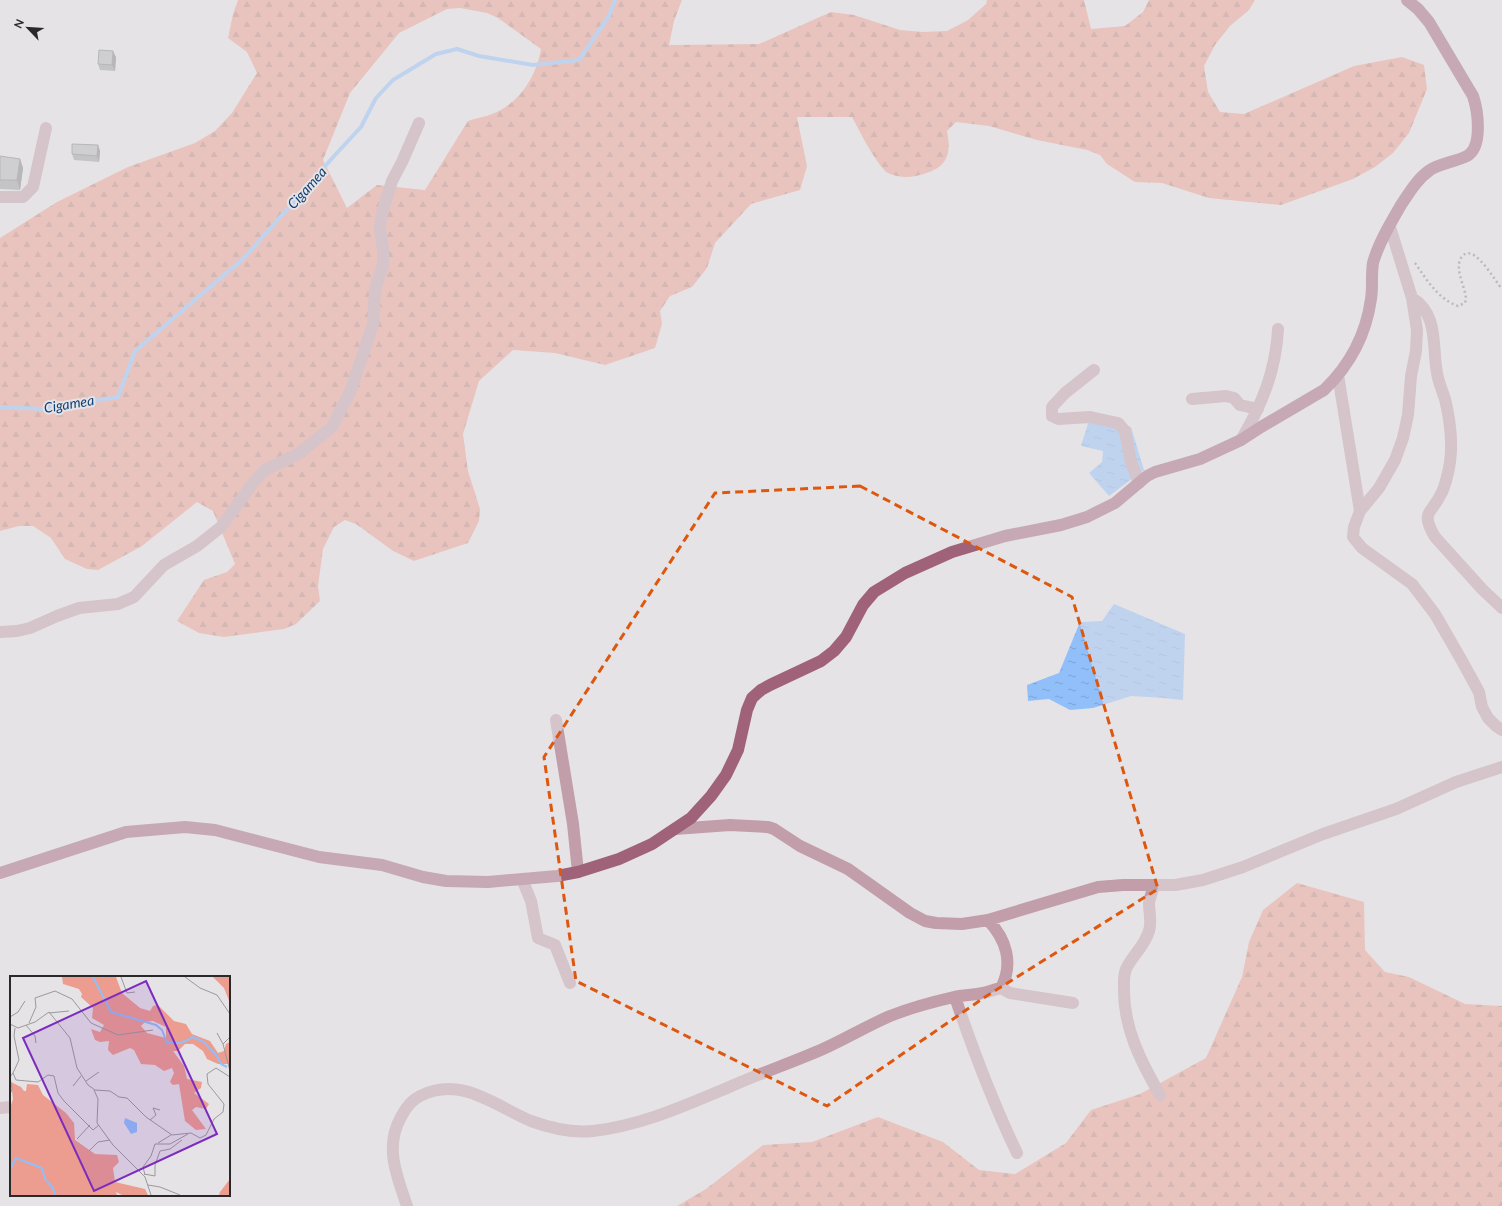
<svg xmlns="http://www.w3.org/2000/svg" width="1502" height="1206" font-family="Lato,sans-serif">
  <style>
    .forest { fill: url(#forest-firs); fill-rule: evenodd }
    .water { fill: url(#water-ripples) }
    .lines { fill: none; stroke-linecap: round; stroke-linejoin: round }
    .stream { stroke: #90bffa; stroke-width: 4 }
    .path { stroke: #888688; stroke-width: 2.5; stroke-dasharray: 2 3; stroke-linecap: butt }
    .minor { stroke: #c19ea9; stroke-width: 12 }
    .major { stroke: #9f6278; stroke-width: 12 }
    .wall { fill: #9b9b9e }
    .shaded-wall { fill: #7e7e81 }
    .building { fill: #b4b4b8; stroke: #7e7e81 }
    .marked { fill: none; stroke: #de570e; stroke-width: 3; stroke-dasharray: 8 5; stroke-linejoin: round }
    .labels { text-anchor: middle; stroke-width: 4; stroke-linejoin: round; paint-order: stroke }
    .water-label { font-size: 14px; font-style: italic; fill: #103f73; stroke: #e6e3e6 }
    .inset-river { fill: none; stroke: #90bffa; stroke-width: 2 }
    .inset-road { fill: none; stroke: #9b999b; stroke-width: 1 }
    .view { fill: #7b2cbf; fill-opacity: 0.15; stroke: #7b2cbf; stroke-width: 2 }
    .inset-edge { fill: none; stroke: #2a292a; stroke-width: 2 }
  </style>
  <defs>
    <pattern id="forest-firs" width="22" height="20" patternUnits="userSpaceOnUse"><rect width="22" height="20" fill="#ed9d8f"/><path d="M5 1l3.5 6h-7zM16 11l3.5 6h-7z" fill="#c08075"/></pattern>
    <pattern id="water-ripples" width="26" height="14" patternUnits="userSpaceOnUse"><rect width="26" height="14" fill="#90bffa"/><path d="M2 4q2-2 4 0t4 0M15 11q2-2 4 0t4 0" fill="none" stroke="#7ca4d6"/></pattern>
  </defs>
  <rect width="100%" height="100%" fill="#e6e3e6"/>
  <path class="forest" d="M238 0H682L674 21 669 45 759 44 831 12 854 15 900 30 923 32 947 31 968 20 986 4 987 0H1084L1091 29 1125 26 1143 12 1149 0H1255L1249 10 1230 26 1215 45 1204 66 1208 92 1220 112 1244 114 1354 66 1402 57 1424 65 1427 89 1409 133 1393 153 1375 167 1353 179 1281 205 1209 198 1162 183 1135 182 1107 164 1100 155 1087 150 1037 140 989 126 956 122 947 131C953 160 943 170 916 176 906 178 895 177 886 172 884 170 882 167 880 165 869 150 861 134 852 117H797L807 166 800 190 751 204 715 243 707 268 692 287 670 296 660 311 662 324 655 348 605 365 555 353 513 350 479 381 463 434 468 471 480 509 479 521 468 543 414 561 393 551 356 524 345 520 334 527 323 549 318 586 320 601 296 624 284 629 224 637 199 633 177 621 204 580 227 572 235 564 213 511 197 502 142 546 98 570 87 569 65 559 51 538 33 526H19L0 531V238L57 202 128 167 195 143 215 131 232 113 257 73 247 52 228 38 233 14ZM460 8 487 13 498 18 541 49C536 77 520 103 492 114 485 117 476 118 468 121L425 190 377 185 347 208 323 160 350 93 399 33 447 9Z
    M1297 883 1364 902 1365 950 1385 972 1409 977 1465 1004 1502 1006V1206H677L706 1189 763 1145 812 1142 878 1117 943 1142 979 1170 1015 1174 1066 1143 1091 1110 1140 1094 1206 1058 1242 977 1249 942 1263 910Z"/>
  <path class="water" d="M1090 417 1131 427 1144 470 1109 496 1089 473 1102 462 1103 451 1081 446Z
    M1114 604 1185 634 1183 700 1163 698 1131 696 1093 708 1070 710 1049 699 1028 701 1027 685 1059 673 1080 622 1102 621Z"/>
  <g class="lines">
    <path class="stream" d="M0 407 43 409 118 397 135 351 244 258 335 155 361 127 376 98 393 80 436 54 457 49 479 56 533 65 579 60 609 16 615 0"/>
    <path class="path" d="M1415 263C1427 280 1438 299 1458 306L1465 303 1466 299C1465 287 1458 276 1459 265 1459 261 1461 256 1465 254 1477 248 1495 281 1502 289"/>
    <path class="minor" d="M0 197H23L33 187 46 128
      M1390 227 1412 298 1417 330 1416 351 1411 376 1408 415 1403 438 1395 460 1379 488 1360 511 1354 527 1353 537 1362 548 1412 584 1435 614 1462 661 1479 692 1482 707 1488 718 1496 726 1502 730
      M1412 298C1439 314 1432 347 1437 373 1438 381 1442 390 1445 399 1450 420 1453 441 1450 462 1449 470 1445 487 1441 494 1431 515 1420 511 1435 537L1482 589 1502 608
      M1094 370 1065 393 1052 407V416L1058 419 1090 417 1118 423 1125 431 1131 462 1139 483
      M1338 375 1360 511
      M1192 399 1226 396 1234 398 1240 405 1258 409
      M1241 440C1262 405 1276 370 1278 329
      M0 632 17 631 30 628 57 616 79 608 118 604 134 597 164 565 197 546 221 527 253 483 265 470 298 454 332 427 350 392 373 324 375 289 383 265V248L380 229 382 213 392 181 402 162 419 123
      M556 720 573 824 578 872
      M675 829 730 825 768 827 774 829 800 846 848 869 910 913 925 921 936 923 962 924 988 920 1098 887 1123 885H1175L1203 880 1243 867 1323 834 1396 809 1456 782 1502 767
      M522 879 531 901 538 938 555 945 570 983
      M1154 886C1152 892 1150 897 1149 903 1149 913 1152 922 1149 931 1145 945 1134 954 1127 967 1123 974 1124 982 1124 988 1123 1027 1141 1062 1160 1095
      M1001 988 1010 993 1073 1003
      M955 997C973 1050 993 1103 1017 1153
      M0 1108 11 1107
      M407 1206C397 1176 384 1147 401 1117 405 1109 412 1100 420 1096 461 1075 495 1106 531 1121 550 1128 573 1133 593 1131 640 1126 684 1106 727 1088 758 1074 791 1063 823 1049 845 1039 867 1026 890 1016 910 1008 932 1002 954 997 963 995 973 995 983 993 989 992 995 989 1001 988 1014 963 1006 939 988 920"/>
    <path class="major" d="M0 873 126 832 185 827 215 830 319 857 382 865 423 877 446 881 488 882 557 876 578 872 619 859 652 844 691 818 711 796 726 775 738 750 747 710 752 698 761 690 770 685 821 661 834 651 846 637 863 605 874 592 905 573 952 552 1005 536 1061 525 1087 517 1115 503 1147 476 1155 472 1200 459 1241 440 1261 427 1324 390C1350 365 1366 335 1371 299 1373 287 1371 275 1373 263 1378 244 1391 222 1401 205 1409 193 1417 179 1430 170 1441 163 1455 162 1467 156 1483 147 1478 111 1473 96L1429 22 1418 9 1407 0"/>
  </g>
  <path class="wall" d="M116 57 115 71 100 70 98 64Z
    M98 145 100 151 99 162 74 160 72 154Z
    M0 156 20 159 23 168 20 190 0 189Z"/>
  <path class="shaded-wall" d="M113 51 116 57 115 71 112 65Z
    M98 145 100 151 99 162 97 156Z
    M20 159 23 168 20 190 17 180Z"/>
  <path class="building" d="M99 50 113 51 112 65 98 64Z
    M72 144 98 145 97 156 72 154Z
    M0 156 20 159 17 180H0Z"/>
  <path d="M0 0H1502V1206H0ZM860 486 1072 597 1158 889 985 997 827 1106 576 981 544 757 715 493Z" fill="#e6e3e6" fill-opacity=".55" fill-rule="evenodd"/>
  <path class="marked" d="M860 486 1072 597 1158 889 985 997 827 1106 576 981 544 757 715 493Z"/>
  <g class="labels">
    <g class="water-label">
      <text transform="translate(307 188) rotate(-48)" y="5">Cigamea</text>
      <text transform="translate(69 404) rotate(-9)" y="5">Cigamea</text>
    </g>
  </g>
  <g transform="translate(10 976)">
    <rect width="220" height="220" fill="#e6e3e6"/>
    <path d="M52 1H106L112 17 130 32 140 35 143 30 148 29 164 45 176 48 182 58 200 65 208 77 214 75 216 68 220 66V88H208L197 83 193 75 183 68H175L168 75H163L174 90 177 103 192 106 191 112 184 117 199 128 196 133 186 131 182 134 196 153 186 154 175 145 169 108 163 109 160 106 164 97 162 92 154 95 145 89 131 88 124 74 120 72 103 79 98 74 99 65 90 66 85 64 81 53 90 56 94 49 82 42 83 32 71 21 72 18 69 13 53 8ZM143 45 156 51V62L137 57 131 50 135 46ZM203 1H220V27L214 12ZM1 106 11 111 14 115H16L17 108 28 109 33 119 56 137 64 147 65 164 85 178 107 179 109 186 103 192 105 206 135 213 138 219H112L106 216 107 219H0V132L3 123ZM220 203V219H209L210 216Z" fill="#ed9d8f" fill-rule="evenodd"/>
    <path d="M115 142 127 147V156L121 158 114 147Z" fill="#90bffa"/>
    <path class="inset-river" d="M83 1 101 36 146 49 152 54 157 67H171L183 61 194 66 207 80 211 88 217 91M0 193 6 182 32 192 35 203 43 212 45 219"/>
    <path class="inset-road" d="M111 1 117 17 125 16M175 1 190 12 207 19 220 38M39 37 59 35M0 41 8 36 15 25M19 47 26 31 25 22 45 15 62 23 81 47 108 59 143 54M0 48 8 52 25 46 39 36 60 62 67 92 78 109 85 114 100 115 109 121 117 122 136 141 162 159 181 157 190 162 196 159 204 143 213 136 214 128 198 108 197 98 206 92 220 101M16 49 25 60 26 67M5 52 4 60 9 84 3 97 6 104 28 106 38 99 44 100 48 117 54 125 83 154 89 149M207 57 213 68M220 61 213 68 220 95M76 105 89 96M63 110 71 100M84 114 88 123 87 147 103 169 135 201 141 219M0 119 2 113 0 101 3 97M140 144 146 139 143 132 150 134M67 163 80 149M148 167 161 159M79 175 88 166 100 164M134 198 145 200V189L150 175 160 173 172 164M135 199 133 191 141 180 145 168H160L178 158M138 209 150 211 170 219"/>
    <path class="view" d="M136 5 207 158 84 215 13 62Z"/>
    <rect width="220" height="220" class="inset-edge"/>
  </g>
  <g transform="translate(28 28) rotate(295)" stroke="#e6e3e6" stroke-width="3" paint-order="stroke">
  <path d="M0-3L7 15L0 10L-7 15Z" fill="#2a292a"/>
  <text y="-6" font-size="11" font-weight="bold" text-anchor="middle" fill="#2a292a">N</text>
  </g>
</svg>
